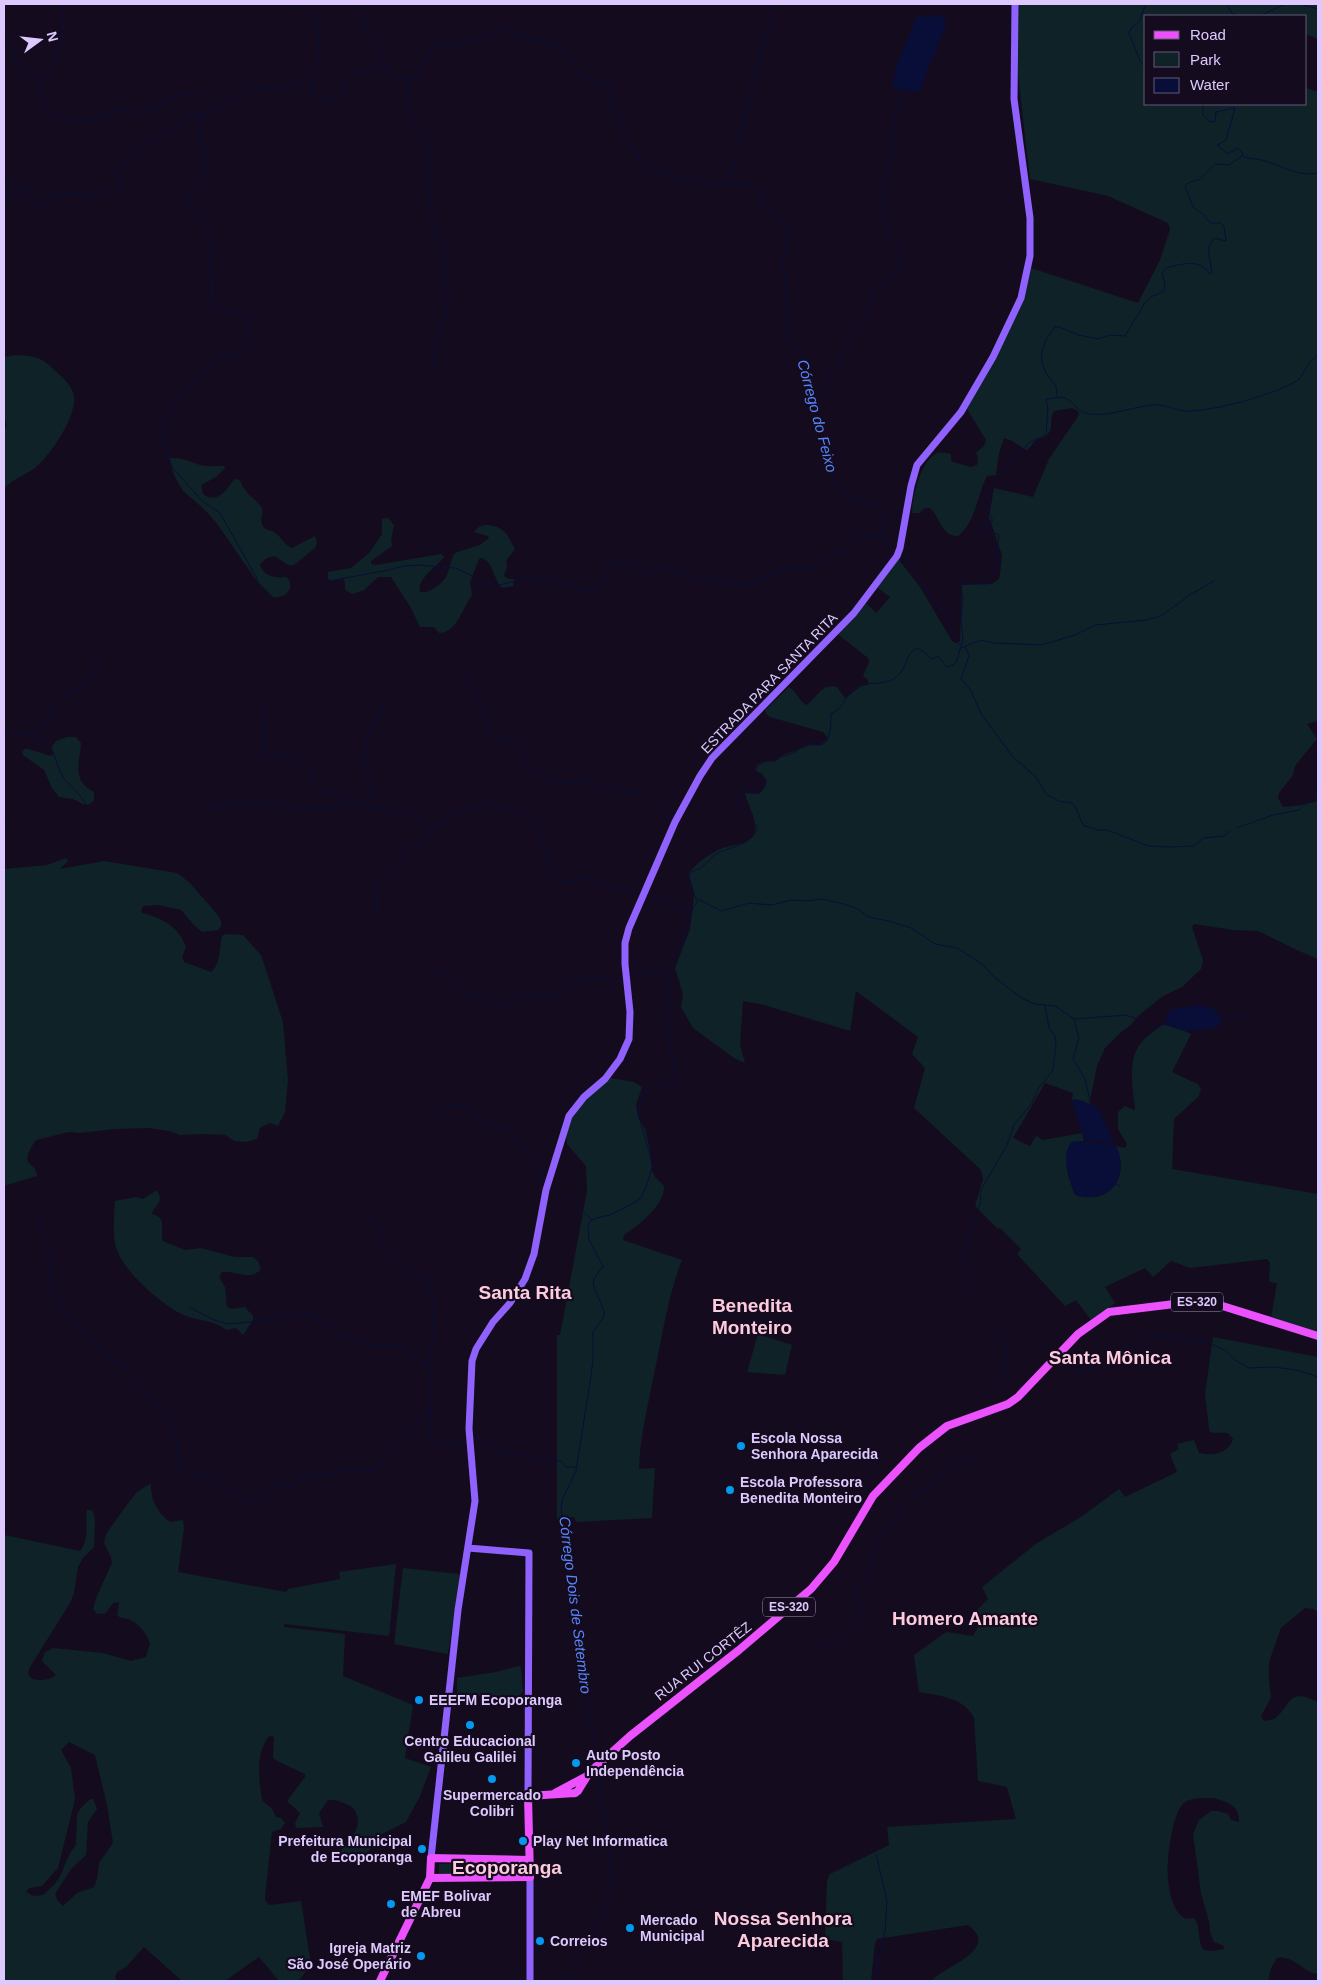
<svg xmlns="http://www.w3.org/2000/svg" width="1322" height="1985" font-family="Arial,sans-serif">
  <style>
    .green { fill: #0f2227; fill-rule: evenodd }
    .water { fill: #090e39 }
    .lines { fill: none; stroke-linecap: round; stroke-linejoin: round }
    .stream { stroke: #090e39; stroke-width: 1 }
    .secondary { stroke: #8f62fd; stroke-width: 7 }
    .primary { stroke: #eb52fd; stroke-width: 8 }
    .poi-dot { fill: #0399f0; stroke: #140c1e; stroke-width: 2 }
    .labels { text-anchor: middle; stroke-width: 4.5; stroke-linejoin: round; paint-order: stroke }
    .shield { fill: #140c1e; stroke: #a190bb; stroke-width: 1 }
    .shield-label { font-size: 12px; font-weight: bold; fill: #dec9fe }
    .street-label { font-size: 14px; fill: #dec9fe; stroke: #140c1e }
    .poi-label { font-size: 14px; font-weight: bold; fill: #dec9fe; stroke: #140c1e; text-anchor: start }
    .water-label { font-size: 15px; font-style: italic; fill: #5985fd; stroke: #140c1e }
    .district-label { font-size: 19px; font-weight: bold; fill: #fecbde; stroke: #140c1e }
  </style>
  <rect width="100%" height="100%" fill="#140c1e"/>
  <path class="green" d="M1016 4H1318V39L1306 34V16H1146V104H1306V88L1318 92V721L1307 724 1317 739 1295 766 1293 775 1279 793 1278 798 1283 807 1302 805 1318 801V959L1299 951 1258 931 1233 930 1194 924 1192 927 1203 960 1201 969 1182 987 1163 996 1138 1016 1131 1025 1121 1032 1105 1048 1097 1066 1089 1105 1083 1101 1072 1100 1073 1093 1045 1083 1013 1138 1030 1146 1036 1136 1043 1140 1082 1133 1084 1141 1072 1142 1068 1175 1075 1195C1110 1206 1130 1177 1116 1146L1125 1148 1127 1144 1118 1129V1112L1125 1106 1134 1110 1135 1108C1132 1082 1125 1050 1152 1033 1156 1030 1160 1025 1165 1025 1174 1025 1184 1031 1191 1034L1172 1072 1198 1084 1201 1089 1199 1096 1174 1119 1172 1169 1318 1194V1332L1271 1318 1277 1283 1270 1282 1269 1280 1270 1263 1267 1259 1190 1268 1171 1261 1153 1277 1145 1268 1105 1287 1115 1303 1091 1320 1076 1300 1065 1306 1017 1254 1021 1249 1000 1228 998 1229 975 1206 983 1179 981 1170 914 1108 925 1068 912 1054 918 1037 856 991 850 1031 764 1005 743 1001 740 1045 745 1063 734 1058 693 1028 681 1007 683 994 675 968 690 929 693 907 694 895 689 873C697 862 711 853 723 848 733 844 753 845 755 830 757 818 747 804 745 793L759 794 764 789 767 781 762 774 755 770 757 765 763 762 776 761 783 755 810 745H820L828 739 823 732 770 717 766 714 765 710 789 687C797 691 799 702 807 705 817 697 822 683 837 687L845 698 861 686 868 685V680L863 676 869 662 868 658 835 632 863 600 876 613 890 597 874 585 896 556 920 587 952 641 955 643 960 641 962 585 992 584 999 579 1000 575 1002 555 989 517 994 488 1033 497 1049 459 1079 415 1078 411 1072 408 1054 411C1049 418 1054 429 1047 435 1044 438 1039 438 1035 441 1031 444 1031 448 1026 450L1012 441 1004 438 999 453 996 475 987 476C977 495 976 522 958 536 942 537 940 517 930 508H925L919 513H912C912 497 921 462 935 454 940 451 946 453 951 454V461L953 462 971 467 977 465 978 458 976 453 984 446 986 440 967 409 1018 307 1031 268 1138 303 1160 260 1170 229 1168 223 1108 196 1030 179 1018 75Z
    M16 355C41 356 44 360 62 377 67 382 73 389 74 396 77 416 50 456 35 468 24 476 13 478 4 489V431L7 425 4 417V357Z
    M171 458C184 457 195 465 207 466 213 467 218 465 224 466L225 468 216 477 201 485 203 494C216 504 227 491 234 479L240 480C243 492 255 498 262 508 263 514 260 519 262 524 264 531 269 529 274 532 281 536 282 543 292 548L315 536 317 543 315 548 294 565H288L275 556 267 558 260 564C262 575 275 579 286 577 297 587 285 600 273 597L256 580 218 525 204 509 183 491 174 475 169 459Z
    M388 518 394 525 391 540 392 546 371 561V564L376 565 441 554 444 557C437 567 417 578 420 592 428 594 441 585 446 577 449 571 451 561 454 554L457 552 480 545 489 538 488 536 474 532C481 522 494 524 504 531 508 535 512 544 515 549L506 561 507 567 504 576 508 579H514L513 586 502 588C493 579 494 563 482 558L479 559 470 582 472 595 470 598C462 610 456 633 439 633L434 627H420L411 608 391 577H378L364 590 353 594 345 590V582L343 579 332 581 328 579V572L351 568 369 553 382 534V519Z
    M67 737H76L81 743C80 764 71 780 94 792V800C86 810 80 801 72 799 67 798 63 798 59 797L52 788 44 770 23 755 22 751 25 749H28L51 756 54 753 51 748 56 741Z
    M66 858 68 861 60 869 104 861 177 873 190 883 217 914 221 921V926L218 930 202 932 193 924 181 910 159 905 144 906 141 910 142 913C161 917 179 927 186 947L182 957 184 962 211 972C221 964 219 948 222 936L226 934 243 935 261 955 283 1022 288 1080 285 1112 278 1126 270 1123 260 1128 257 1139 246 1142 235 1141 225 1135 203 1134 180 1135 170 1131 148 1128 114 1129 80 1133 69 1132 36 1140C16 1169 37 1160 37 1176L4 1186V869L47 865Z
    M605 1077 634 1082 642 1087 636 1105 638 1117 645 1129 649 1145 652 1171 655 1177 664 1186C665 1205 639 1225 624 1235L623 1240 682 1260C667 1298 662 1339 653 1379 647 1411 640 1436 639 1469L655 1468 652 1518 576 1522 574 1517 557 1520V1335H560L587 1191 586 1166 567 1144 566 1135 571 1117Z
    M157 1190C165 1204 155 1203 152 1214 154 1215 157 1215 159 1217 165 1221 160 1235 163 1241L185 1250 201 1248 235 1257H253L258 1261 261 1269C250 1282 235 1270 222 1272L219 1277 225 1287 227 1307 231 1309 245 1307 253 1316V1320L243 1335 236 1328 226 1330C214 1320 200 1321 186 1316 162 1306 121 1270 115 1244 113 1230 114 1215 115 1201L136 1197 143 1199Z
    M758 1334 792 1345 785 1375 747 1372Z
    M1213 1337 1318 1357V1612L1313 1609 1305 1608 1281 1628 1269 1662V1680L1271 1698 1261 1716 1264 1721 1274 1719C1293 1704 1287 1687 1318 1702V1974C1303 1972 1292 1954 1277 1958L1271 1968 1268 1981H931C945 1966 1001 1950 968 1925L877 1939 875 1943 871 1981H843L842 1942 825 1939 827 1880 830 1874 889 1845 887 1827 1016 1819 1007 1787 978 1781 974 1718C964 1697 940 1696 919 1692L914 1655 946 1632 973 1636 981 1621 974 1616 975 1612 988 1599 982 1587 1037 1543 1081 1517 1119 1489 1125 1497 1177 1472 1170 1454 1179 1449 1177 1444 1194 1440 1199 1453C1213 1456 1228 1454 1233 1439 1227 1428 1220 1435 1210 1432L1209 1428 1205 1394ZM1214 1798C1227 1802 1240 1805 1239 1822L1231 1820 1228 1814 1218 1811H1211L1199 1820 1193 1834 1201 1893 1209 1921 1210 1932 1214 1942 1224 1946V1949L1211 1951 1204 1950C1196 1940 1202 1928 1194 1918L1186 1919C1173 1913 1169 1892 1168 1878 1166 1863 1172 1812 1184 1803 1191 1797 1205 1798 1214 1798Z
    M151 1483C150 1498 157 1513 170 1522L183 1520 184 1528 178 1572 286 1592 288 1589 340 1579 339 1572 396 1564 389 1636 284 1624V1627L345 1634 343 1676 413 1705 405 1758 431 1767 420 1796 406 1822 382 1834 361 1861 343 1862 340 1852C348 1840 363 1830 356 1813 354 1808 352 1806 348 1805 341 1802 335 1799 328 1800L319 1813 323 1827 296 1828 295 1823 300 1813 287 1801 305 1777V1774L279 1762 273 1758 274 1737 269 1736C255 1754 259 1779 262 1800L272 1809 276 1817 281 1818 285 1823 281 1829 272 1832 265 1898 266 1902 270 1905 301 1901 311 1964 299 1981H279L259 1957 225 1981H182L144 1947 126 1967 117 1972 115 1977 117 1981H4V1535L80 1551C90 1538 85 1524 87 1510H91L94 1514 95 1523 94 1547 83 1558 78 1567 74 1593 70 1603 30 1667 28 1674 31 1678C38 1682 50 1680 56 1675L42 1661 45 1652 53 1648 103 1653 131 1661 146 1657 150 1643C146 1633 139 1623 128 1619 123 1618 121 1619 117 1615L119 1602 113 1603 106 1613 97 1614 93 1609 96 1598 112 1563 111 1557 104 1543 106 1534 126 1506 137 1492ZM69 1742 95 1755 107 1805 113 1843 99 1863 97 1879 94 1887 77 1893 63 1906 58 1901 55 1894 71 1869 86 1855 88 1822 97 1809 93 1799H90L80 1809 77 1815 76 1845C68 1854 66 1863 61 1874 58 1882 50 1889 43 1895L33 1896 26 1892 29 1888 42 1886 58 1868 75 1799 71 1768 61 1750Z
    M403 1568 460 1574 448 1654 394 1644Z
    M518 1666 521 1667 523 1691 520 1696H457V1678L496 1672Z
    M523 1863 524 1874 439 1875V1864Z"/>
  <path class="water" d="M935 16 943 17 946 25 919 92 892 88 898 62 915 20 917 17Z
    M1197 1005 1213 1009 1221 1016 1222 1020 1219 1026 1211 1029 1184 1031 1165 1025 1170 1010Z
    M1074 1099 1083 1101 1099 1109 1114 1143 1084 1139 1072 1102Z
    M1084 1141 1116 1146C1131 1177 1110 1205 1075 1195 1070 1180 1059 1155 1072 1142Z"/>
  <g class="lines">
    <path class="stream" d="M299 4 317 23 320 51 317 68
      M354 4 364 19 363 31 379 47
      M1226 4 1233 14 1239 16
      M1299 4 1318 9
      M1260 16 1285 4
      M931 17 935 4
      M4 36 10 43 17 62 37 83 50 110 55 116 77 119H91L124 108 135 114 144 110 154 109 173 97 199 94
      M381 54 387 73
      M1146 67 1140 61 1129 33 1131 28 1139 22 1146 4
      M409 80C409 87 405 93 405 100 407 120 424 129 428 146L430 205 434 227 445 254V262L443 275 449 302 435 351 433 366
      M38 83C61 66 66 30 63 4
      M313 92 314 75
      M203 100 219 107
      M1203 104V115L1209 121 1214 122 1215 121 1216 112 1235 108 1226 140 1217 145 1228 154 1238 148 1243 154 1242 155
      M201 114C198 125 199 137 203 149 205 154 209 158 208 164 203 180 185 187 187 206L201 219 211 237 212 244 208 258 212 280V300L214 304 221 308 247 316 250 319V334L246 347 243 351 222 357 205 371 187 389 174 406 163 426 162 432 172 467 202 501 220 513 256 577 261 590
      M738 143 774 4
      M1243 156C1250 160 1254 158 1262 160 1282 165 1296 177 1318 173
      M4 179 24 188 34 204 42 203 52 196 61 193 97 195 104 191 117 193 121 188C117 180 111 173 120 164L190 116 215 112 231 98 252 88H277L285 84H296L321 98 333 101 344 93 348 79 356 73 361 74 373 67C387 74 407 86 420 73V67L430 50 434 46 448 44 457 45 473 37 485 36 494 29C504 30 567 48 572 54 578 60 572 69 580 74 589 82 603 80 612 88L610 97 612 112 621 120C624 133 622 144 637 151L640 162 660 173 689 181 748 184 759 191 763 206 770 209 781 217 789 228 783 262 786 282 785 290 789 311 787 335 801 354 815 412 822 423 834 481C841 500 867 502 884 509L887 513V517L881 521 879 526 894 552
      M728 182 729 175 738 153
      M4 199 24 190
      M861 321 868 310 874 293 898 267 902 258 899 249 890 234 887 220 883 212 882 200 892 153 895 118 906 89
      M1057 396 1056 386C1036 365 1038 348 1055 327H1059L1079 335 1098 339 1110 335 1125 336 1146 301 1151 297 1164 291 1165 284 1162 274 1166 268C1179 264 1203 258 1209 274L1212 273 1208 248 1214 238 1226 241 1224 227 1221 223H1210L1203 214 1193 207 1185 186 1188 183 1200 179 1215 164 1229 165 1242 156
      M815 407 856 328
      M901 558 913 568 927 592 946 615 949 621 953 637 960 645
      M323 582 389 570 403 566 418 565 455 568 495 586 523 579 569 582 578 590 584 592 597 589C602 581 604 571 611 565 624 552 638 575 652 571 655 570 659 567 662 565L674 571 712 581 749 583 756 582 781 569 811 568 829 557 845 550 852 543 854 536C865 532 876 535 886 539
      M965 647 969 655 961 679 970 689 982 715 1012 756 1036 777 1046 794 1059 801 1072 803 1076 808 1083 825 1097 830H1106L1113 832 1148 846 1170 847 1193 846 1204 838 1224 836 1230 831
      M961 648 981 640 993 643 1041 645 1075 635 1095 625 1146 620 1161 616 1191 594 1214 581
      M464 674 485 709 488 730 493 736 511 740 515 744 532 767 552 779 567 783 589 781 617 790 639 793 645 797 667 817
      M266 707C265 717 266 727 265 737 264 743 262 748 263 754 274 758 286 754 298 758 311 763 307 776 316 785 326 795 339 790 350 802
      M4 735C20 732 44 732 52 750 56 758 57 767 62 775 69 787 79 791 86 805
      M38 735C46 727 48 714 55 705 63 695 75 693 84 685 93 677 94 663 102 655
      M208 807 230 803 259 802 274 805 326 808 355 802 375 809 405 812 431 827H437L449 820 453 814C457 813 460 813 464 812 469 811 474 807 479 806 504 800 529 811 540 834 547 849 547 868 558 880L570 882 587 877 638 894
      M378 809C370 784 359 759 370 733 375 721 383 711 385 698
      M4 819 11 822
      M1237 828 1273 815 1299 810 1309 801 1318 797
      M649 896 690 911
      M698 899 721 911 749 903 771 905 792 900 807 901 822 899 844 904 858 909 868 917 889 921 911 928 935 944 957 948 982 964 992 975 1021 998 1035 1004 1055 1006 1074 1019 1079 1038 1073 1059 1085 1079 1091 1104
      M377 919V890L382 876 395 867 407 848 426 839 434 827
      M432 972 446 977 460 993 482 998 494 1005H501L507 1003 511 999 518 997 540 995 553 997 563 991 569 983 604 977 619 981 622 979
      M629 977 651 970 666 972
      M1075 1019 1126 1015 1145 1022
      M1222 1020 1256 1015
      M1150 1026 1155 1027 1165 1024
      M433 1113 450 1105 465 1106 471 1108 484 1123 512 1132 525 1148 528 1158 538 1169 544 1182
      M1116 1184 1120 1186
      M551 1189 578 1206 592 1220
      M978 1210 981 1200 980 1195 982 1188 1007 1145 1014 1125 1032 1103 1038 1089 1053 1070 1056 1043 1055 1036 1049 1028 1045 1006
      M38 1213 44 1231
      M369 1216 379 1229 382 1240 404 1262 411 1274 426 1278 432 1298 434 1329 428 1358 432 1383 431 1434C436 1452 452 1442 466 1440
      M46 1240 53 1291 61 1310 89 1335 107 1357 126 1368 161 1408 176 1433 178 1465 184 1470
      M965 1263 966 1248 976 1218
      M965 1270 966 1279 980 1296
      M189 1307 214 1320 228 1324 272 1320 302 1311 311 1314 336 1331 359 1342 371 1346 394 1345 406 1350 428 1365
      M993 1321C1001 1333 1009 1347 1006 1362 1004 1372 999 1379 1004 1389
      M1151 1335 1206 1342 1225 1350 1235 1360 1249 1368 1273 1367 1297 1370 1318 1377
      M1067 1383C1082 1370 1101 1364 1118 1353 1127 1346 1132 1340 1144 1336
      M474 1439H484L504 1453 522 1456
      M534 1458 561 1461 566 1467H576
      M193 1472 226 1486 256 1505 261 1504 277 1483 292 1487 295 1481 316 1472 324 1475 350 1469 368 1471 374 1469 392 1454 412 1431 424 1413H431
      M812 1653C833 1642 850 1631 861 1609L856 1602 859 1587 867 1572 878 1544 907 1501 937 1481 951 1465 956 1462 969 1461 983 1447
      M597 1762 580 1668 561 1506 563 1498 576 1471 590 1382 593 1360V1332L604 1317V1311L593 1284 594 1279 603 1266 589 1240 588 1226 589 1222 596 1218 610 1215 637 1201 641 1198 646 1187 653 1165 638 1114 641 1099 650 1087 675 1080 676 1075 667 1026 668 983 666 972 682 945 689 916 697 902 688 875C692 871 694 871 698 869 705 866 710 858 716 854 729 847 756 844 757 826 747 818 732 804 744 791L758 792 763 789 764 782 757 776 755 770C766 756 781 759 795 752 799 750 801 747 805 744 810 744 813 745 818 745 831 746 831 724 831 714L840 708 847 697 861 684C876 683 895 685 903 669 907 661 908 654 915 649H920L932 659 938 656 947 667 953 665 957 660 963 639 961 619 963 597 959 583 965 582 986 584 999 563 996 554 999 536 998 534H989L980 528 982 524 990 525 992 522V518L988 511 987 503 994 481 1030 442 1046 435 1048 408 1046 400C1075 390 1069 410 1089 414 1111 417 1133 406 1154 405 1165 404 1176 411 1187 411 1215 411 1274 395 1298 380 1302 377 1303 373 1306 368 1309 362 1314 359 1318 354
      M600 1789 603 1784
      M876 1854 887 1901 885 1931 878 1960V1981
      M564 1981 604 1910C609 1898 610 1887 611 1874L598 1769"/>
    <path class="secondary" d="M468 1548 529 1553 528 1796
      M431 1858 458 1610 475 1501 469 1429 472 1361 476 1349 493 1322 510 1303 525 1279 534 1254 546 1190 569 1116 584 1097 605 1079 620 1059 629 1039 630 1012 625 964V943L629 928 675 822 700 776 712 758 854 613 897 556 900 548 911 486 917 465 961 412 993 357 1021 298 1030 256V218L1014 99 1015 4
      M530 1877V1981"/>
    <path class="primary" d="M555 1793 585 1777
      M575 1793 578 1791 589 1773 630 1736 739 1650 811 1589 834 1562 873 1496 919 1448 947 1426 1008 1404 1018 1397 1078 1334 1109 1312 1199 1301 1213 1303 1318 1336
      M430 1878 530 1877 528 1796 575 1793
      M380 1981 430 1878 431 1858 529 1860"/>
  </g>
  <g class="poi-dot">
    <circle cx="741" cy="1446" r="5"/>
    <circle cx="730" cy="1490" r="5"/>
    <circle cx="419" cy="1700" r="5"/>
    <circle cx="470" cy="1725" r="5"/>
    <circle cx="576" cy="1763" r="5"/>
    <circle cx="492" cy="1779" r="5"/>
    <circle cx="523" cy="1841" r="5"/>
    <circle cx="422" cy="1849" r="5"/>
    <circle cx="391" cy="1904" r="5"/>
    <circle cx="630" cy="1928" r="5"/>
    <circle cx="540" cy="1941" r="5"/>
    <circle cx="421" cy="1956" r="5"/>
  </g>
  <g class="labels">
    <g class="shield">
      <rect x="1171" y="1292.5" width="52" height="19" rx="4"/>
      <rect x="763" y="1597.5" width="52" height="19" rx="4"/>
    </g>
    <g class="shield-label">
      <text x="1197" y="1306">ES-320</text>
      <text x="789" y="1611">ES-320</text>
    </g>
    <g class="street-label">
      <text transform="translate(769 683) rotate(-46)" y="5">ESTRADA PARA SANTA RITA</text>
      <text transform="translate(703 1661) rotate(-38)" y="5">RUA RUI CORTÊZ</text>
    </g>
    <g class="poi-label">
      <text x="751" y="1443">Escola Nossa<tspan x="751" dy="16">Senhora Aparecida</tspan></text>
      <text x="740" y="1487">Escola Professora<tspan x="740" dy="16">Benedita Monteiro</tspan></text>
      <text x="429" y="1705">EEEFM Ecoporanga</text>
      <text x="470" y="1746" text-anchor="middle">Centro Educacional<tspan x="470" dy="16">Galileu Galilei</tspan></text>
      <text x="586" y="1760">Auto Posto<tspan x="586" dy="16">Independência</tspan></text>
      <text x="492" y="1800" text-anchor="middle">Supermercado<tspan x="492" dy="16">Colibri</tspan></text>
      <text x="412" y="1846" text-anchor="end">Prefeitura Municipal<tspan x="412" dy="16">de Ecoporanga</tspan></text>
      <text x="533" y="1846">Play Net Informatica</text>
      <text x="401" y="1901">EMEF Bolivar<tspan x="401" dy="16">de Abreu</tspan></text>
      <text x="640" y="1925">Mercado<tspan x="640" dy="16">Municipal</tspan></text>
      <text x="550" y="1946">Correios</text>
      <text x="411" y="1953" text-anchor="end">Igreja Matriz<tspan x="411" dy="16">São José Operário</tspan></text>
    </g>
    <g class="water-label">
      <text transform="translate(817 416) rotate(75)" y="5">Córrego do Feixo</text>
      <text transform="translate(575 1605) rotate(83)" y="5">Córrego Dois de Setembro</text>
    </g>
    <g class="district-label">
      <text x="525" y="1299">Santa Rita</text>
      <text x="752" y="1312">Benedita<tspan x="752" dy="22">Monteiro</tspan></text>
      <text x="1110" y="1364">Santa Mônica</text>
      <text x="965" y="1625">Homero Amante</text>
      <text x="507" y="1874">Ecoporanga</text>
      <text x="783" y="1925">Nossa Senhora<tspan x="783" dy="22">Aparecida</tspan></text>
    </g>
  </g>
  <rect width="1322" height="1985" fill="none" stroke="#dec9fe" stroke-width="10"/>
  <rect x="1144" y="15" width="162" height="90" fill="#140c1e" stroke="#655878"/>
  <rect x="1154" y="31" width="25" height="8" fill="#eb52fd" stroke="#655878"/>
  <text x="1190" y="40" font-size="15" fill="#dec9fe">Road</text>
  <rect x="1154" y="52" width="25" height="15" fill="#0f2227" stroke="#655878"/>
  <text x="1190" y="65" font-size="15" fill="#dec9fe">Park</text>
  <rect x="1154" y="78" width="25" height="15" fill="#090e39" stroke="#655878"/>
  <text x="1190" y="90" font-size="15" fill="#dec9fe">Water</text>
  <g transform="translate(40 40) rotate(75)" stroke="#140c1e" stroke-width="4" paint-order="stroke">
  <path d="M0-4L9 19L0 12L-9 19Z" fill="#dec9fe"/>
  <text y="-8" font-size="14" font-weight="bold" text-anchor="middle" fill="#dec9fe">N</text>
  </g>
</svg>
